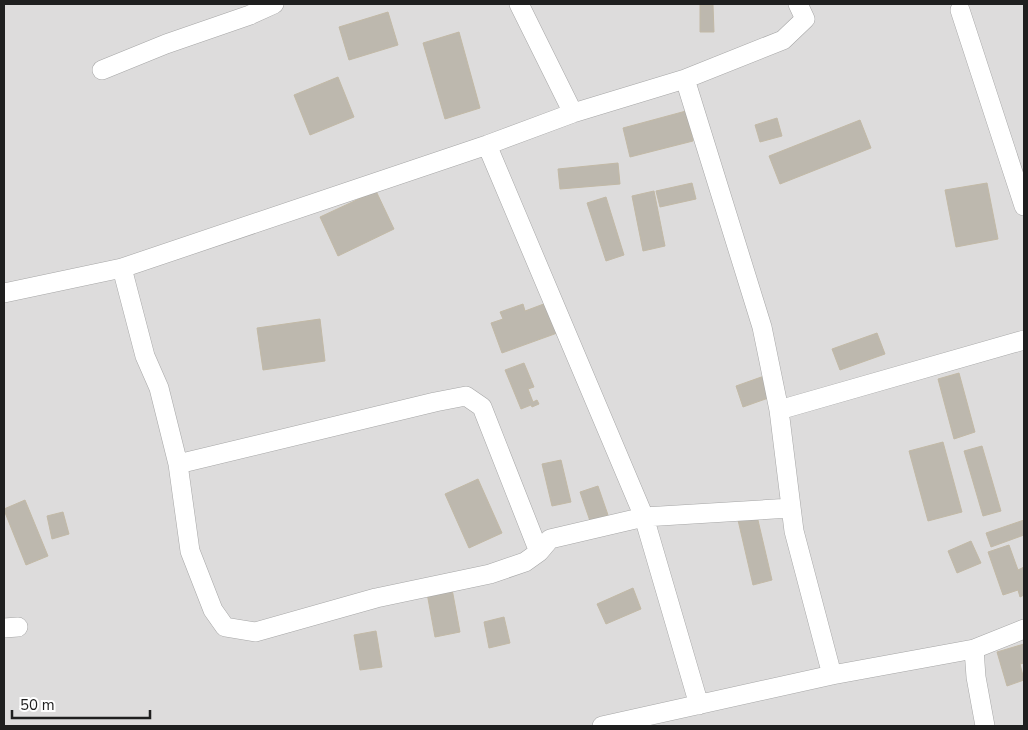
<svg xmlns="http://www.w3.org/2000/svg" width="1028" height="730" font-family="'Nunito Sans',sans-serif">
  <style>
    .residential { fill: #dddcdc }
    .building { fill: #bdb8ae; stroke: #c2b9a6 }
    .lines { fill: none; stroke-linecap: round; stroke-linejoin: round }
    .minor-casing { stroke: #a6a6a6; stroke-width: 20 }
    .minor { stroke: #fff; stroke-width: 19 }
  </style>
  <rect width="100%" height="100%" fill="#f0efe5"/>
  <path class="residential" d="M4 4H1024V726H4Z"/>
  <path class="building" d="M700 5H713L714 32H700Z
    M388 12 398 45 349 60 339 27Z
    M459 32 480 108 445 119 423 43Z
    M338 77 354 117 310 135 294 95Z
    M686 111 693 141 630 157 623 128Z
    M777 118 782 136 760 142 755 125Z
    M860 120 871 148 780 184 769 156Z
    M618 163 620 184 560 189 558 169Z
    M692 183 696 199 660 207 656 191Z
    M987 183 998 239 956 247 945 190Z
    M376 191 394 229 338 256 320 217Z
    M654 191 665 246 643 251 632 196Z
    M606 197 624 255 606 261 587 203Z
    M549 302 560 332 502 353 491 323 503 319 500 312 523 304 525 311Z
    M320 319 325 361 263 370 257 328Z
    M877 333 885 354 840 370 832 349Z
    M524 363 534 387 528 389 533 402 537 400 539 404 532 407 531 405 521 409 505 370Z
    M959 373 975 432 954 439 938 379Z
    M767 375 774 396 743 407 736 386Z
    M943 442 962 512 928 521 909 451Z
    M982 446 1001 511 983 516 964 451Z
    M561 460 571 502 552 506 542 464Z
    M478 479 502 533 469 548 445 494Z
    M598 486 608 515 590 521 580 492Z
    M25 500 48 556 26 565 4 510V509Z
    M63 512 69 534 52 539 47 516Z
    M757 516 772 580 753 585 738 520Z
    M1024 520V535L991 547 986 533Z
    M971 541 981 563 957 573 948 551Z
    M1009 545 1018 570 1024 567V595L1020 597 1018 590 1003 595 988 552Z
    M633 588 641 609 606 624 597 604Z
    M452 589 460 632 435 637 427 593Z
    M504 617 510 643 489 648 484 622Z
    M376 631 382 667 360 670 354 635Z
    M1024 644V663L1020 664 1024 680 1007 686 997 652Z"/>
  <g class="lines">
    <g class="minor-casing">
      <path id="minor" d="M519 4 573 113
        M960 10 1024 206
        M102 70 166 44 250 15 274 4
        M685 79 762 327 779 410 794 531 832 675
        M487 145 644 517 699 705
        M122 268 145 356 159 388 178 464 190 551 213 610 225 627 255 632 376 598 490 574 525 562 539 552 550 539 644 517 791 508
        M4 293 122 268 487 145 573 113 685 79 783 40 805 19 798 4
        M779 410 1024 340
        M178 464 435 402 466 396 482 407 539 552
        M4 628 18 627
        M974 649 1024 629
        M602 726 832 675 974 649 976 677 985 726"/>
    </g>
    <use href="#minor" class="minor"/>
  </g>
  <rect width="1028" height="730" fill="none" stroke="#1f1f1f" stroke-width="10"/>
  <path d="M12 710v8h138v-8" fill="none" stroke="#1f1f1f" stroke-width="2.5"/>
  <text x="20" y="710" font-size="15" fill="#1f1f1f" stroke="#ffffff" stroke-width="4" paint-order="stroke">50 m</text>
</svg>
